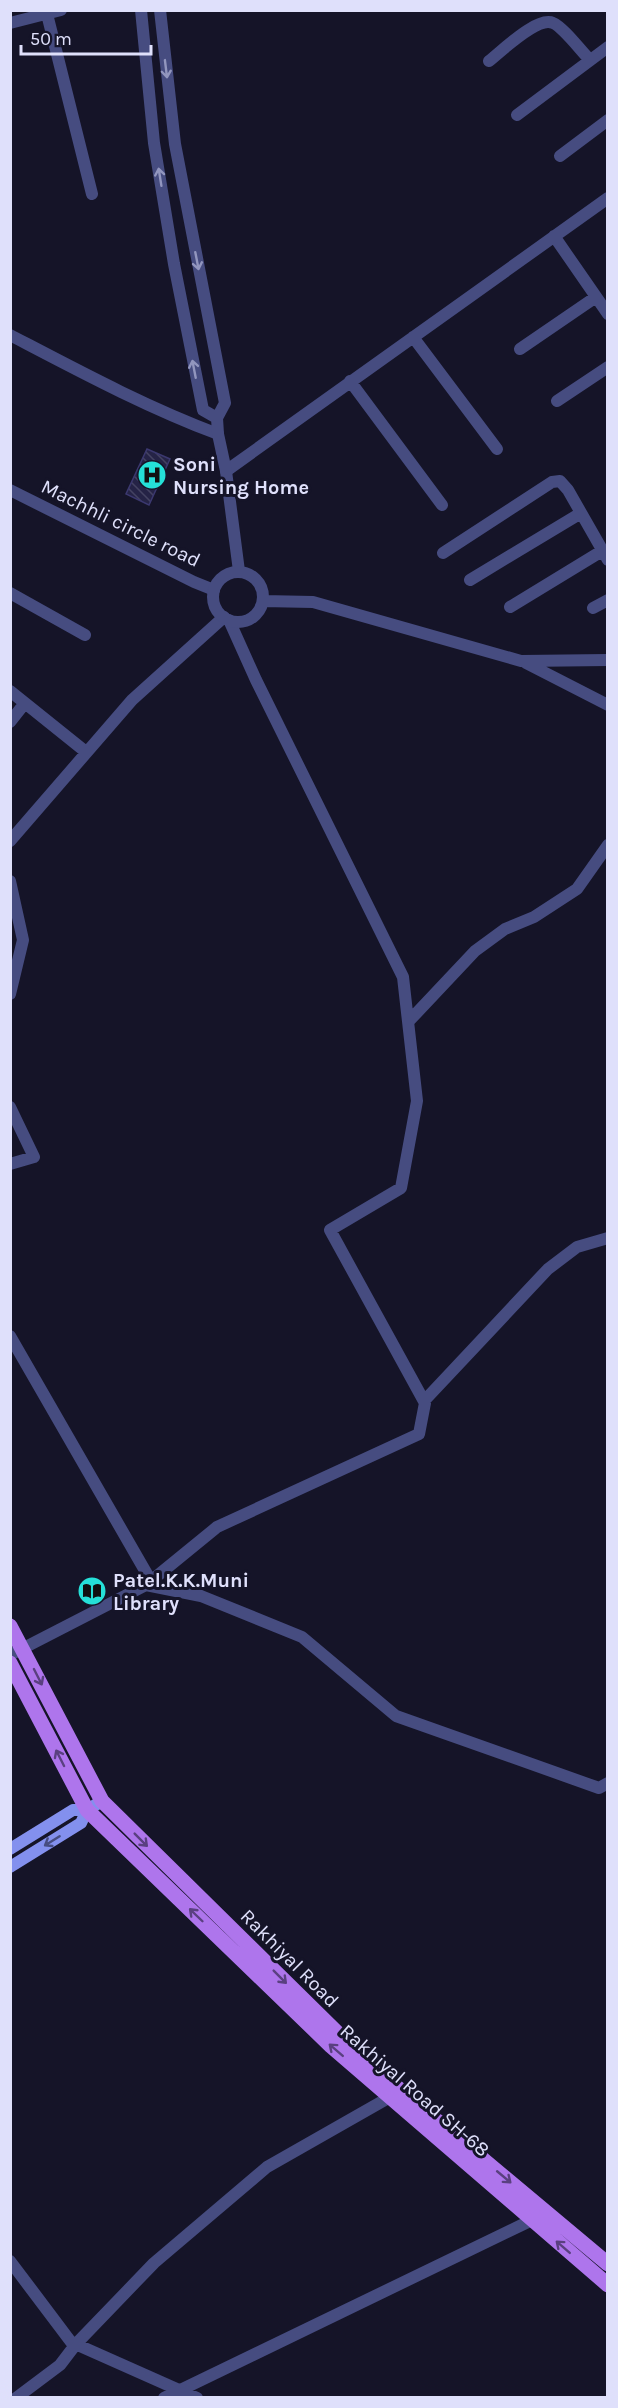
<svg xmlns="http://www.w3.org/2000/svg" width="618" height="2408" font-family="Karla,sans-serif">
  <style>
    .building { fill: url(#building-back-hatch); stroke: #3b386f; stroke-width: 1.5 }
    .lines { fill: none; stroke-linecap: round; stroke-linejoin: round }
    .minor { stroke: #464c80; stroke-width: 12 }
    .tertiary { stroke: #464c80; stroke-width: 12 }
    .secondary { stroke: #8390ee; stroke-width: 12 }
    .primary { stroke: #ae75ec; stroke-width: 15 }
    .oneway { stroke: #9296be }
    .oneway2 { stroke: #5a4080 }
    .oneway3 { stroke: #464c81 }
    .labels { text-anchor: middle; stroke-width: 6; stroke-linejoin: round; paint-order: stroke }
    .poi-label { font-size: 20px; font-weight: bold; fill: #dfe0fb; stroke: #151428; text-anchor: start }
    .street-label { font-size: 20px; fill: #dfe0fb; stroke: #151428 }
  </style>
  <defs>
    <pattern id="building-back-hatch" width="6" height="6" patternUnits="userSpaceOnUse" patternTransform="scale(1.5)"><rect width="6" height="6" fill="#252346"/><path d="M-1 5l2 2M0 0l6 6M5-1l2 2" fill="none" stroke="#444362"/></pattern>
  </defs>
  <rect width="100%" height="100%" fill="#151428"/>
  <path class="building" d="M147 449 170 459 149 505 126 494Z"/>
  <g class="lines">
    <path class="minor" d="M47 14 92 194
      M10 23 61 10
      M489 61C502 51 537 16 553 23 563 27 581 51 590 60
      M517 115 608 47
      M560 156 608 120
      M554 236 608 314
      M10 335C79 371 146 407 218 434
      M413 337 497 449
      M520 349 596 297
      M350 381 442 505
      M557 401 608 367
      M226 471 608 198
      M10 490 194 582 214 590
      M443 553 552 482 560 481 568 490 608 560
      M470 580 581 513
      M10 593 85 635
      M510 607 602 551
      M593 608 608 600
      M10 691 86 752
      M10 722 25 703
      M10 841 132 700 224 617
      M10 881 23 940 10 994
      M409 1021 475 951 505 929 534 917 577 889 608 845
      M10 1107 34 1157 10 1164
      M10 1336 151 1581
      M424 1401 548 1269 577 1247 608 1238
      M146 1585 201 1596 302 1637 396 1716 599 1788 608 1783
      M10 1655 146 1585 217 1527 419 1434 425 1403 330 1230 401 1188 417 1101 403 977 256 680 229 620
      M10 2261 71 2342 197 2398
      M16 2398 60 2365 76 2344 154 2263 267 2167 390 2097 395 2091
      M164 2398 532 2220"/>
    <path class="tertiary" d="M141 10 154 143 174 264 203 410 217 418
      M160 10 175 144 225 403 217 418 218 434 226 471 239 571
      M213 597a25 25 0 1 1 50 0a25 25 0 1 1-50 0Z
      M263 601 313 602 521 661 608 660
      M526 663 608 705"/>
    <path class="secondary" d="M10 1849 73 1810H87L102 1801
      M10 1867 81 1823 87 1810"/>
    <path class="primary" d="M10 1626 102 1801 368 2063 608 2264
      M10 1663 87 1810 331 2046 608 2285"/>
  </g>
  <defs><path id="oneway-shaft" d="M-6 0H5M1.5-3L5.5 0L1.5 3" fill="none" stroke-width="1.6" stroke-linecap="round" stroke-linejoin="round" transform="scale(1.5)"/></defs>
  <g class="oneway">
    <use href="#oneway-shaft" transform="translate(166 69) rotate(83)"/>
    <use href="#oneway-shaft" transform="translate(160 177) rotate(-99)"/>
    <use href="#oneway-shaft" transform="translate(197 261) rotate(79)"/>
    <use href="#oneway-shaft" transform="translate(194 369) rotate(-101)"/>
  </g>
  <g class="oneway2">
    <use href="#oneway-shaft" transform="translate(38 1677) rotate(63)"/>
    <use href="#oneway-shaft" transform="translate(60 1758) rotate(-117)"/>
    <use href="#oneway-shaft" transform="translate(141 1840) rotate(45)"/>
    <use href="#oneway-shaft" transform="translate(196 1915) rotate(-136)"/>
    <use href="#oneway-shaft" transform="translate(280 1977) rotate(45)"/>
    <use href="#oneway-shaft" transform="translate(336 2050) rotate(-139)"/>
    <use href="#oneway-shaft" transform="translate(504 2177) rotate(40)"/>
    <use href="#oneway-shaft" transform="translate(563 2247) rotate(-139)"/>
  </g>
  <use class="oneway3" href="#oneway-shaft" transform="translate(52 1841) rotate(148)"/>
  <defs>
    <g id="hospital-disc" transform="scale(1.5)"><circle r="9.5" fill="#25e0d8" stroke="#151428"/><path d="M-5-5h3v3.5h4V-5h3V5h-3V1.5h-4V5h-3Z" fill="#111"/></g>
    <g id="library-disc" transform="scale(1.5)"><circle r="9.5" fill="#25e0d8" stroke="#151428"/><path d="M-6-4Q-3-5.5-.7-3.5V5Q-3 3-6 4ZM6-4Q3-5.5 .7-3.5V5Q3 3 6 4Z" fill="#111"/></g>
  </defs>
  <g fill-rule="evenodd">
    <use href="#hospital-disc" x="152" y="475"/>
    <use href="#library-disc" x="92" y="1591"/>
  </g>
  <g class="labels">
    <g class="poi-label">
      <text x="173" y="471">Soni<tspan x="173" dy="23">Nursing Home</tspan></text>
      <text x="113" y="1587">Patel.K.K.Muni<tspan x="113" dy="23">Library</tspan></text>
    </g>
    <g class="street-label">
      <text transform="translate(121 523) rotate(26)" y="7">Machhli circle road</text>
      <text transform="translate(290 1958) rotate(45)" y="7">Rakhiyal Road</text>
      <text transform="translate(415 2090) rotate(41)" y="7">Rakhiyal Road SH-68</text>
    </g>
  </g>
  <rect width="618" height="2408" fill="none" stroke="#dfe0fb" stroke-width="24"/>
  <path d="M21 45v9h130v-9" fill="none" stroke="#dfe0fb" stroke-width="3"/>
  <text x="30" y="45" font-size="18" fill="#dfe0fb" stroke="#151428" stroke-width="4.5" paint-order="stroke">50 m</text>
</svg>
